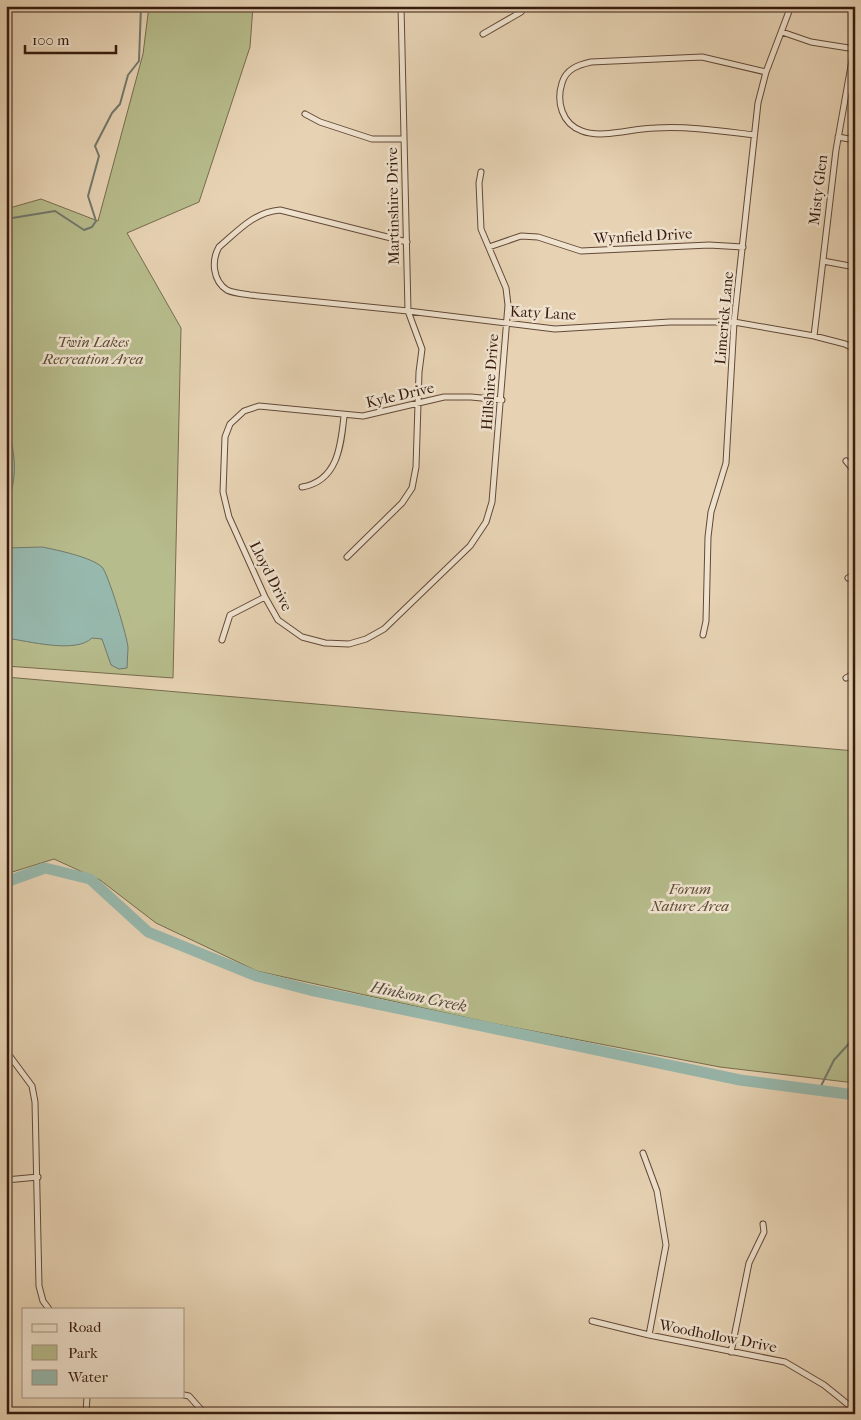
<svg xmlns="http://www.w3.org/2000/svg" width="861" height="1420" font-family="'IM FELL French Canon',serif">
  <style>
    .green { fill: #b7bc8c; stroke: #776c4d }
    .water { fill: #97b8ad; stroke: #71796d }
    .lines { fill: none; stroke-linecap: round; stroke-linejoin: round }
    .stream { stroke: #71796d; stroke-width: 2 }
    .river { stroke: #97b8ad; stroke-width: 11 }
    .minor-casing { stroke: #634938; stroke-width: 7 }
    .minor { stroke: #efe2ce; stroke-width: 5 }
    .labels { text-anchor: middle; stroke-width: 5; stroke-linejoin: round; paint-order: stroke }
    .street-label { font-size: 15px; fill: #371b0e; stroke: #efe2ce }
    .park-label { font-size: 15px; font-style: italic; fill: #5d4b34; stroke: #efe2ce }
    .water-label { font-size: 16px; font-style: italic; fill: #544a3e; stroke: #efe2ce }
  </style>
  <rect width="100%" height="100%" fill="#e7d3b4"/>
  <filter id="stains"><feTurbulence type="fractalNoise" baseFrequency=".004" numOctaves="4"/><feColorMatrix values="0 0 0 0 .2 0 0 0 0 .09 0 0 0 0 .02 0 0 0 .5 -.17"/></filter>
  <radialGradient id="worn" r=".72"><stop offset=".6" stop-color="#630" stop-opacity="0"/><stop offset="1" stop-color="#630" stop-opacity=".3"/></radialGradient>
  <path class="green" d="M149 6H253L250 47 199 202 127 233 181 328 173 678 6 666V209L41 199 98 221 143 54Z
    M6 677 855 751V1083L720 1067 491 1023 257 971 156 923 100 880 54 859 6 874Z"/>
  <path class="water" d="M6 420C13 444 18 468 11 492L6 493Z
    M42 547C57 550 91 557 102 567 108 573 128 639 128 648 128 655 127 661 127 668L119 669 111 665 102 639 92 638C76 654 28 641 6 638V548Z"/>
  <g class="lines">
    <path class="stream" d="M6 219 55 211 84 230 92 227 96 221 88 196 99 156 95 146 112 113 120 104 128 75 139 61 141 6
      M819 1090 834 1060 855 1037"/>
    <path class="river" d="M6 882 45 868 90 879 148 932 256 976 310 990 740 1080 855 1095"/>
    <g class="minor-casing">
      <path id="minor" d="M782 32 811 42 855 49
        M483 34 521 12 525 6
        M305 114 320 122 372 139H404
        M754 135C721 131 689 126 655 128 634 128 602 139 582 131 562 124 556 102 562 83 566 69 578 65 591 62L702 57 766 72
        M838 137 855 140
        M481 172 479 183 481 229 506 288 508 305 492 502 486 522 470 546 384 629 366 639 349 644 325 643 302 637 278 620 265 597 229 517 223 492 225 437 230 424 244 411 259 406 363 416 444 397H471L502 400
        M407 242 280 210C254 212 238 231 219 247 211 261 213 281 227 290 233 293 243 294 250 295L408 311 555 329 670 322H734L814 336 845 344 855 349
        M489 247 521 236 538 237 581 251 709 245 743 247
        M823 261 855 267
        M814 336 836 150 854 49
        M846 461 855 472
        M302 487C338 481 341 445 344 416
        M347 557 402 503 412 488 416 467 419 372 422 349 408 311 401 6
        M848 578 855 574
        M703 635 706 621 708 537 711 512 726 463 734 322 758 103 766 72 791 6
        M222 640 230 615 265 597
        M846 678 855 673
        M6 1051 32 1086 35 1102 39 1286 43 1301 49 1309
        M643 1153 657 1191 666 1245 649 1335
        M6 1180 38 1177
        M592 1321 649 1335 785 1362 824 1385 855 1410
        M731 1352 749 1263 764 1232 763 1224
        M184 1395 189 1396 205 1414
        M86 1414 87 1396"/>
    </g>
    <use href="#minor" class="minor"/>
  </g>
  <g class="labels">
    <g class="street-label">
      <text transform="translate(818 190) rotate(-83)" y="5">Misty Glen</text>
      <text transform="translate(393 206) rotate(-91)" y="5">Martinshire Drive</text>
      <text transform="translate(643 236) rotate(-3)" y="5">Wynfield Drive</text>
      <text transform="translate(543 313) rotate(3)" y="5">Katy Lane</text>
      <text transform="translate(724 318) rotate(-85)" y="5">Limerick Lane</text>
      <text transform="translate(490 382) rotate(-86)" y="5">Hillshire Drive</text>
      <text transform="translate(400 395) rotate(-13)" y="5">Kyle Drive</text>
      <text transform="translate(271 576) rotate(63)" y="5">Lloyd Drive</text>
      <text transform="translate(718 1336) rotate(11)" y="5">Woodhollow Drive</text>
    </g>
    <g class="park-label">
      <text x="93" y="347">Twin Lakes<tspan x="93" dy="17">Recreation Area</tspan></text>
      <text x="690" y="894">Forum<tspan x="690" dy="17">Nature Area</tspan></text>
    </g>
    <g class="water-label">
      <text transform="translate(419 996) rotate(12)" y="6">Hinkson Creek</text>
    </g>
  </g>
  <rect width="861" height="1420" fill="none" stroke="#e7d3b4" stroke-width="25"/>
  <rect x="8" y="8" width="846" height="1405" fill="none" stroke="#371b0e" stroke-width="2.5"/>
  <rect x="12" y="12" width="836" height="1395" fill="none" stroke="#371b0e"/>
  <rect x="22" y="1308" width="162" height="90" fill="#efe2ce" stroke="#a59281"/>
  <rect x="32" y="1324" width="25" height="8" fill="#efe2ce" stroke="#a59281"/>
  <text x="68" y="1332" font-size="15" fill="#371b0e">Road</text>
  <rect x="32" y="1345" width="25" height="15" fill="#b7bc8c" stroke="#a59281"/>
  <text x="68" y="1358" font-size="15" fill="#371b0e">Park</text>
  <rect x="32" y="1370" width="25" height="15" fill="#97b8ad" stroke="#a59281"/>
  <text x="68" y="1382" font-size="15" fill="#371b0e">Water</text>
  <path d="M25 45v8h91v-8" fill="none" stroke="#371b0e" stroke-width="2.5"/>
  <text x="32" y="45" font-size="15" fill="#371b0e" stroke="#efe2ce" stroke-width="4" paint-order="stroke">100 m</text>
  <rect width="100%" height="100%" filter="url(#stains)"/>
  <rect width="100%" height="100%" fill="url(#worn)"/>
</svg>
